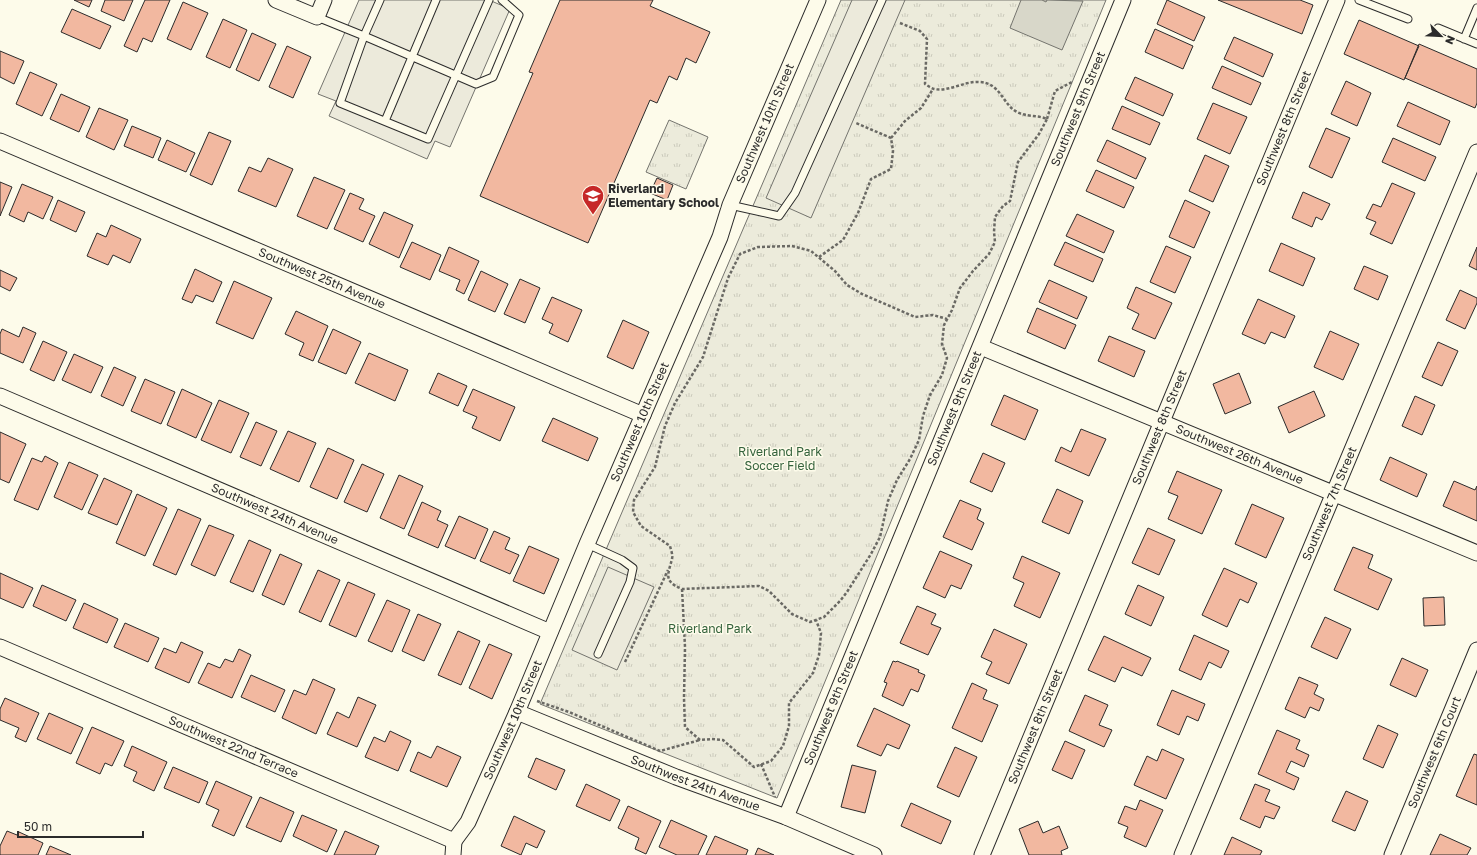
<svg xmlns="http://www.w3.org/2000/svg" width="1477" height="855" font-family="'Golos Text',sans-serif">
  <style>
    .park { fill: url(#park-tufts); stroke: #74746e }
    .parking { fill: #eceadb; stroke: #74746e }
    .water { fill: #d8d7c9; stroke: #74746e }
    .building { fill: #f2b8a0; stroke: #2b2b2b }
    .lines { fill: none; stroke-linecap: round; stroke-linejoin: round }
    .service-casing { stroke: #2b2b2b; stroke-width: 9 }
    .minor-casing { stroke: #2b2b2b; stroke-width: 17 }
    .path { stroke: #6a6964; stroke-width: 2.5; stroke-dasharray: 3 2; stroke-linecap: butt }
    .service { stroke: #fdfbea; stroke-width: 7 }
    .minor { stroke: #fdfbea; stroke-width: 15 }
    .labels { text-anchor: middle; stroke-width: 3; stroke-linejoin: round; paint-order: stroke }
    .street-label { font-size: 12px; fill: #2b2b2b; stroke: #fdfbea }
    .poi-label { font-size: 12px; font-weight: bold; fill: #2b2b2b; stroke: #fdfbea; text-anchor: start }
    .park-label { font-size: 12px; fill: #34623c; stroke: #fdfbea }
  </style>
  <defs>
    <pattern id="park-tufts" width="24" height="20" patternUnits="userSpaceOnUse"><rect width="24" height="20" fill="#ecebdb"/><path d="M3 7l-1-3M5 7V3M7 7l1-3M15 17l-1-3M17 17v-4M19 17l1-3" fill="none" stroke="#cbcabc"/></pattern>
  </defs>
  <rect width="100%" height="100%" fill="#fdfbea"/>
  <path class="park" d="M841 0H1106L777 798 540 704Z
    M669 120 708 137 686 189 646 172Z"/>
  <path class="parking" d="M359 0H489L510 9 450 147 435 141 427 159 329 116 336 101 318 94Z
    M852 0H905L811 218 766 198Z
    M608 567 654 587 617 670 572 650Z"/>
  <path class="water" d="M1021 0H1042L1046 2 1047 0 1083 1 1062 50 1010 28Z"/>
  <path class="building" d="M74 0H92L89 7Z
    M105 0H133L124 21 101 11Z
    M145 0H170L152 42 143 38 137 52 124 46Z
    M560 0H653L650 6 710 32 696 63 686 58 677 80 669 76 657 103 650 100 588 243 480 196 533 73 529 72Z
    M1167 0 1205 17 1194 41 1157 24Z
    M1218 0H1300L1313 5 1302 34Z
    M183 2 208 13 191 50 167 39Z
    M72 9 111 26 100 49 61 32Z
    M223 19 247 30 230 68 206 57Z
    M1359 20 1419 46 1404 80 1344 54Z
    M1155 29 1193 46 1183 69 1145 52Z
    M252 33 276 44 259 81 236 70Z
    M1234 37 1273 54 1263 77 1224 59Z
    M1419 44 1477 69V103L1475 108 1405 78Z
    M287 46 311 57 293 98 269 87Z
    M0 51 24 61 14 84 0 77Z
    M1222 66 1261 83 1251 105 1212 88Z
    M30 72 57 84 42 116 16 104Z
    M1135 77 1173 94 1163 116 1125 99Z
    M1346 81 1371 93 1357 126 1331 114Z
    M61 94 90 107 79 132 50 119Z
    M1408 102 1450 121 1440 145 1397 126Z
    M1213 103 1247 117 1230 154 1197 139Z
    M1122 106 1160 123 1150 145 1112 129Z
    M99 108 128 120 114 150 86 137Z
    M132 126 161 138 153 158 124 146Z
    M1326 128 1350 138 1332 178 1309 167Z
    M209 132 231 141 212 185 190 175Z
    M1393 138 1436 157 1425 181 1382 162Z
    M167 140 195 153 186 172 158 160Z
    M1107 140 1146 158 1136 179 1097 161Z
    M1205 155 1229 166 1213 202 1189 191Z
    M268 158 293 169 276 207 238 191 249 167 261 172Z
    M1096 170 1134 187 1124 208 1086 191Z
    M314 177 345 190 327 229 297 216Z
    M657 178 673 185 667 200 650 193Z
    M0 182 12 187 0 216Z
    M1392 183 1415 193 1392 244 1370 234 1376 222 1366 218 1373 204 1381 207Z
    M22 184 53 197 43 219 28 212 24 222 9 215Z
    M1303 192 1330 204 1322 220 1316 217 1312 227 1292 218Z
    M350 193 364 199 359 209 375 216 363 242 334 229Z
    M58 200 85 212 76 232 50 220Z
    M1185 200 1210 212 1194 248 1169 237Z
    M384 212 413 225 399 258 369 244Z
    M1077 214 1114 231 1104 253 1066 236Z
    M111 225 141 239 130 263 113 255 108 265 87 256 97 233 106 237Z
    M412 242 441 255 430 280 400 267Z
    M1065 242 1103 259 1093 282 1054 265Z
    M1281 243 1315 258 1303 286 1269 271Z
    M1166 246 1191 257 1175 293 1150 282Z
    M449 247 479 261 464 294 456 290 460 280 439 271Z
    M1477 247V270L1469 266Z
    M1364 266 1388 276 1378 300 1354 289Z
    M195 269 222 282 213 302 196 295 192 303 182 299Z
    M0 270 17 278 10 291 0 286Z
    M481 271 508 284 495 312 468 300Z
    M520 279 540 288 525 323 504 314Z
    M1049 280 1087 297 1077 319 1039 302Z
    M234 281 272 298 253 339 216 323Z
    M1136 287 1172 303 1155 339 1132 329 1139 314 1127 308Z
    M1460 290 1477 298V303L1465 329 1446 320Z
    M552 297 582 310 568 342 549 333 553 324 542 319Z
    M1258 299 1295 316 1285 338 1271 332 1265 344 1242 334Z
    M1037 308 1076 325 1065 349 1027 332Z
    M296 311 328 326 313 361 299 355 304 343 285 334Z
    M623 320 649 332 633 369 607 357Z
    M23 327 36 333 23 363 0 353V334L2 329 19 337Z
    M333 329 361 342 346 374 318 362Z
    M1330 331 1359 344 1343 380 1314 367Z
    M1109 336 1145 351 1134 377 1098 361Z
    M43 341 67 352 54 381 30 370Z
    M1438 342 1458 351 1442 386 1422 377Z
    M369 353 408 370 395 401 355 383Z
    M74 354 103 367 91 393 62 380Z
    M114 367 136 377 123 406 101 396Z
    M438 373 467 386 458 406 429 393Z
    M1239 373 1251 403 1225 414 1213 384Z
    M145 379 175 392 161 424 131 411Z
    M182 389 212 403 196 438 167 425Z
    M473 389 515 407 500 441 472 428 477 417 463 411Z
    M1314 391 1325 416 1289 433 1278 407Z
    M1004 395 1038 410 1025 440 991 425Z
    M1415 396 1435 405 1422 435 1402 426Z
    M219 400 249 413 231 453 201 440Z
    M553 418 598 438 588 461 542 441Z
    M256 422 277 431 261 466 240 457Z
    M1081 429 1106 439 1089 476 1055 461 1061 447 1071 452Z
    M288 431 316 443 299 482 270 469Z
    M0 432 26 444 9 483 0 479Z
    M328 448 354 460 337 499 310 487Z
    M983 453 1005 463 992 492 970 482Z
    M45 456 58 463 38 510 14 500 32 458 42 462Z
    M1390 457 1427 474 1417 497 1380 480Z
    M69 462 98 475 82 510 54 497Z
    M362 464 384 474 367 512 344 502Z
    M1177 471 1222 490 1202 534 1168 519 1178 496 1168 492Z
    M399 475 423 486 404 529 380 518Z
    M104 478 132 491 117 525 88 513Z
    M1454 481 1475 490 1477 486V521L1443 506Z
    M1057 489 1083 501 1069 534 1042 522Z
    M137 494 167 508 145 556 116 543Z
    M960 500 981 509 977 519 984 523 972 550 943 537Z
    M422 502 441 511 437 520 448 525 438 548 408 535Z
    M1252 504 1284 518 1266 558 1235 544Z
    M178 509 201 519 176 575 153 565Z
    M459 516 488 529 475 559 445 546Z
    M209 525 234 535 215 576 191 565Z
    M1148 528 1175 540 1159 575 1132 563Z
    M494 531 510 538 505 549 519 555 510 574 480 561Z
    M249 540 271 550 253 592 230 582Z
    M529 546 559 559 544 594 513 581Z
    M1353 547 1373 555 1368 568 1392 579 1378 610 1334 590Z
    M940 551 972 565 961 589 951 585 945 598 923 588Z
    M280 554 302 564 284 605 262 595Z
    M1022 556 1060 573 1040 618 1014 606 1024 583 1013 578Z
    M1224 568 1257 583 1248 603 1240 599 1227 627 1202 615Z
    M318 570 340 580 321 622 299 612Z
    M0 573 33 588 23 608 0 598Z
    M348 582 375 594 356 637 329 625Z
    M42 585 76 600 66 621 33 606Z
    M1138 585 1164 597 1151 626 1125 614Z
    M1444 597 1445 625 1424 626 1423 598Z
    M387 600 410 610 392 652 368 641Z
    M84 603 118 619 107 643 73 628Z
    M917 606 936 614 931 624 941 628 928 655 900 643Z
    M418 614 441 624 424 661 402 651Z
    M1325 617 1351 629 1337 659 1311 647Z
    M125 623 159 638 148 662 114 647Z
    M994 629 1027 644 1009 684 986 674 992 662 981 657Z
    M458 631 480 641 461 685 438 675Z
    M1194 635 1229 651 1221 668 1209 662 1201 680 1179 670Z
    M1104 636 1151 658 1142 676 1122 667 1115 682 1088 670Z
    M181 642 203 652 189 683 155 668 164 648 176 653Z
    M489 644 512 654 492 699 469 688Z
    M239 649 251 655 232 698 198 683 208 663 220 668 225 659 233 662Z
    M1402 658 1428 670 1416 697 1390 685Z
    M893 661 896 662 897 661 919 670 918 672 925 675 918 692 911 689 903 706 882 696 887 683 884 682Z
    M251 675 285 690 275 712 241 697Z
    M1299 677 1318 685 1314 694 1324 699 1319 711 1310 707 1305 718 1285 709Z
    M313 679 335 689 316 734 282 718 294 690 306 695Z
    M972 683 987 690 983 699 998 705 982 742 952 728Z
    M1172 690 1205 704 1198 721 1187 716 1179 735 1157 725Z
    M1085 695 1108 705 1099 725 1112 730 1104 747 1069 731Z
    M358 697 376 705 357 747 327 734 337 712 349 718Z
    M5 698 39 713 26 742 15 737 19 728 0 720V709Z
    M874 708 910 725 899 749 887 744 881 756 857 746Z
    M49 713 83 728 71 754 37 739Z
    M1378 725 1398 734 1383 768 1363 759Z
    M92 727 124 741 112 766 105 763 100 774 76 763Z
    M1277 730 1300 740 1296 749 1309 755 1304 767 1291 761 1286 772 1299 778 1294 790 1258 774Z
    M390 731 411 741 398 771 365 757 374 737 385 742Z
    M1065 741 1085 750 1072 779 1052 770Z
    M132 746 167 762 154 791 133 781 137 772 124 766Z
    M437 746 461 757 447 787 410 771 418 752 431 758Z
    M955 747 977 757 959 797 937 787Z
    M1162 749 1184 759 1166 799 1134 785 1147 756 1157 761Z
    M1474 754 1477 755V805L1456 796Z
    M536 758 565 770 556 790 528 777Z
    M852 765 876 771 865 813 841 807Z
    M173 767 208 782 199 803 164 788Z
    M216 781 252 797 234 836 212 826 219 810 206 804Z
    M586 784 620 800 610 821 576 806Z
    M1255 784 1270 790 1265 801 1280 807 1274 819 1265 816 1260 828 1240 819Z
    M1346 791 1368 801 1355 831 1332 821Z
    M260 797 294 812 281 842 246 827Z
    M1140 800 1163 810 1146 847 1124 837 1128 827 1118 823 1125 806 1136 810Z
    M911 803 951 821 941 844 901 826Z
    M628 806 661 821 646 854 635 849 639 838 618 828Z
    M302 815 337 830 327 852 293 836Z
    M514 816 545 831 537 848 526 843 521 855 501 846Z
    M671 820 707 836 698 855H677L659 847Z
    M1038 821 1043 833 1059 826 1068 848 1061 851 1062 855H1029L1019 829Z
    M7 831 17 835 19 832 43 843 38 855H0V846Z
    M345 831 379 846 375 855H334Z
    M1440 834 1471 848 1467 855H1430Z
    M715 836 748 850 746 855H706Z
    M1232 837 1262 851 1260 855H1224Z
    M50 846 71 855H46Z
    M758 848 774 855H755Z"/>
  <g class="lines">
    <g class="service-casing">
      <path id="service" d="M380 0 364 36 340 103 428 139 489 0
        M1359 0 1408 19
        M317 17 364 36 476 84 493 77 519 15 502 0
        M1438 28 1477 44
        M1464 39 1477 8
        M385 121 436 0
        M730 205 779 216 795 193 882 0
        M587 544 622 560 633 568 630 582 598 654"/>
    </g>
    <g class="minor-casing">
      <g id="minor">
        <path d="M276 0 317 17 324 0"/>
        <path id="s1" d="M0 141 643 415"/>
        <path id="s2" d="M981 347 1477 553"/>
        <path id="s3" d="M0 396 550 632"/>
        <path id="s4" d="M0 647 454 841 453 855"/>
        <path id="s5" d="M517 712 676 777 786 817 874 855"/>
        <path id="s6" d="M786 817 1123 0"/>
        <path id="s7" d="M454 841 468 822 517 712 587 544 720 237 730 205 818 0"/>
        <path id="s8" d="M982 855 1337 0"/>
        <path id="s9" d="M1182 855 1477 152"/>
        <path id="s10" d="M1392 855 1477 650"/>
      </g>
    </g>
    <path class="path" d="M900 23 920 31 927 39 925 84C928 86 931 88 934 89 949 92 964 81 979 82 1000 82 1003 105 1017 112 1026 117 1038 115 1047 119L1039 134 1018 162 1010 201 1003 206 995 217 994 232 995 242 989 254 973 271 960 288 952 310 944 325 942 344 947 358 942 375 930 395 923 416 919 440 910 459 897 480 888 501 880 537 871 554 847 592 840 601 824 617 810 622 792 614 769 591 759 586 682 589C663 581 668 575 672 559 673 555 671 550 670 546L641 526 633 512 634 500 655 467 665 426 675 403 703 357 728 278 740 254 758 247 792 246 811 251 835 271 847 285 862 294 915 317 933 315 947 319
      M1047 119 1055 91 1072 82
      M891 138 905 121 921 108 933 89
      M819 257 843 240 858 213 871 179 891 169 893 151 891 138 856 123
      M682 589 685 647 684 698 685 727 700 740 712 739 723 740 754 767 771 761 783 746 789 726V703L813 673 819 655 821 633 816 620
      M625 662 668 570
      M537 701 569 712 660 751 700 740
      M761 764 775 797"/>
    <use href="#service" class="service"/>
    <use href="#minor" class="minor"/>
  </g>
  <defs>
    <g id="school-pin" transform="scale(1.15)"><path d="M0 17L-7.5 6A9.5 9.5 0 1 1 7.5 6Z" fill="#c62828" stroke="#fdfbea"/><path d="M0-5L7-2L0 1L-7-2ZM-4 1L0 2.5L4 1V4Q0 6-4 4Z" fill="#fff"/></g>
  </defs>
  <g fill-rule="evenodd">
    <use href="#school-pin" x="593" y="196"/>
  </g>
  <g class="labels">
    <g class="street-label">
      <text dy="4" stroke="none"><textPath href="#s6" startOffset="766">Southwest 9th Street</textPath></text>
      <text dy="4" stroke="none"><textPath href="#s7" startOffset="783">Southwest 10th Street</textPath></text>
      <text dy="4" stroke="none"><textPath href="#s8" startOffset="787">Southwest 8th Street</textPath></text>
      <text dy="4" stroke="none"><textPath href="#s1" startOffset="350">Southwest 25th Avenue</textPath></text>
      <text dy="4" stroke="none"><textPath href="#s6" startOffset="442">Southwest 9th Street</textPath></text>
      <text dy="4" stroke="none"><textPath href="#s7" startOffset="459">Southwest 10th Street</textPath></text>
      <text dy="4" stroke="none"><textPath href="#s8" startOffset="463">Southwest 8th Street</textPath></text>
      <text dy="4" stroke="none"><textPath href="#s2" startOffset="280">Southwest 26th Avenue</textPath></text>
      <text dy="4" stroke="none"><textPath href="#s9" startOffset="381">Southwest 7th Street</textPath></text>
      <text dy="4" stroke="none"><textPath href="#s3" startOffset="299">Southwest 24th Avenue</textPath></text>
      <text dy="4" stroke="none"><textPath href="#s6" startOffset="118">Southwest 9th Street</textPath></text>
      <text dy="4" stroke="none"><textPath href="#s7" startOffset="135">Southwest 10th Street</textPath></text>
      <text dy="4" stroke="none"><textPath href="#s8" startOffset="139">Southwest 8th Street</textPath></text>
      <text dy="4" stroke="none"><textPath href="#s4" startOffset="254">Southwest 22nd Terrace</textPath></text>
      <text dy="4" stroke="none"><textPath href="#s10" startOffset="111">Southwest 6th Court</textPath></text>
      <text dy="4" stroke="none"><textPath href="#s5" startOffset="192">Southwest 24th Avenue</textPath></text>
    </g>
    <g class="poi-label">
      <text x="608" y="193">Riverland<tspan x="608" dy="14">Elementary School</tspan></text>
    </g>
    <g class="park-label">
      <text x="780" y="456">Riverland Park<tspan x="780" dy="14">Soccer Field</tspan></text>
      <text x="710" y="633">Riverland Park</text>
    </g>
  </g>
  <g transform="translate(1441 36) rotate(114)" stroke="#fdfbea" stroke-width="3" paint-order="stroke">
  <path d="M0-3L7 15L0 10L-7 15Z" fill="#2b2b2b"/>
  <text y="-6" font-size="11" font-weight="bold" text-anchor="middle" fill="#2b2b2b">N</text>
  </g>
  <path d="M18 831v6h125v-6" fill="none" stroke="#2b2b2b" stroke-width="2"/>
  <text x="24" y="831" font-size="12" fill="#2b2b2b" stroke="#fdfbea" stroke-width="3" paint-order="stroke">50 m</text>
</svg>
